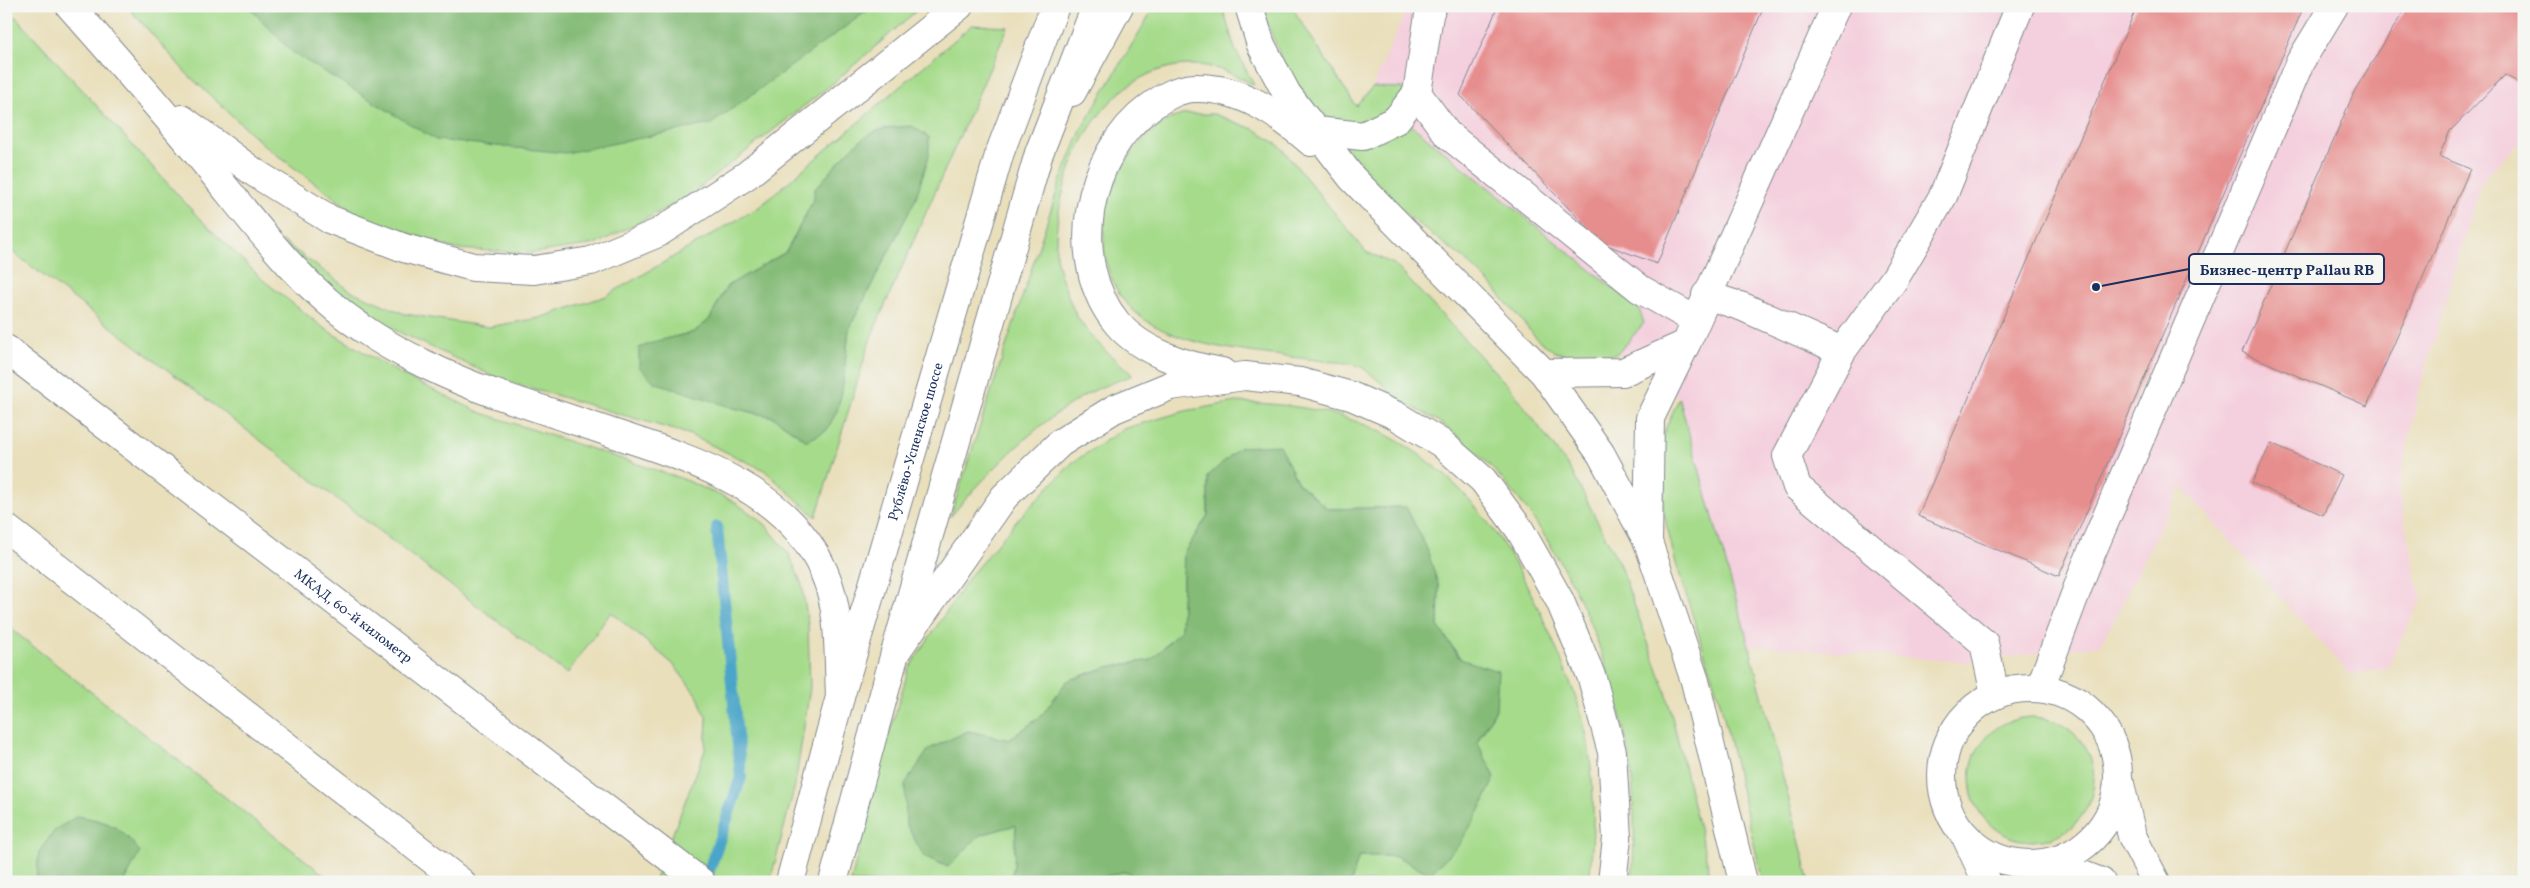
<svg xmlns="http://www.w3.org/2000/svg" width="2530" height="888" font-family="Vollkorn,serif">
  <style>
    .built { fill: #f4cfdd }
    .green { fill: #a6db8b; stroke: #608574; fill-rule: evenodd }
    .forest { fill: #84bb77; stroke: #50756a }
    .lines { fill: none; stroke-linecap: round; stroke-linejoin: round }
    .stream { stroke: #4ba5c9; stroke-width: 12 }
    .building { fill: #e68e8d }
    .minor-casing { stroke: #82878c; stroke-width: 30 }
    .major-casing { stroke: #82878c; stroke-width: 30 }
    .highway-casing { stroke: #82878c; stroke-width: 30 }
    .minor { stroke: #fff; stroke-width: 28 }
    .major { stroke: #fff; stroke-width: 28 }
    .highway { stroke: #fff; stroke-width: 28 }
    .labels { text-anchor: middle; stroke-width: 5; stroke-linejoin: round; paint-order: stroke }
    .street-label { font-size: 14px; fill: #1b2f5e; stroke: #f6f6f2 }
    .leader { fill: none; stroke: #1b2f5e; stroke-width: 2 }
    .callout-dot { fill: #1b2f5e; stroke: #f6f6f2; stroke-width: 2 }
    .callout { fill: #f6f6f2; stroke: #1b2f5e; stroke-width: 2 }
    .callout-label { font-size: 15px; text-anchor: middle; font-weight: bold; fill: #1b2f5e }
  </style>
  <rect width="100%" height="100%" fill="#f6f6f2"/>
  <filter id="ink" filterUnits="userSpaceOnUse"><feTurbulence type="fractalNoise" baseFrequency=".02" numOctaves="2"/><feDisplacementMap in="SourceGraphic" scale="10" xChannelSelector="R" yChannelSelector="G"/><feConvolveMatrix kernelMatrix="1 2 1 2 8 2 1 2 1" color-interpolation-filters="sRGB"/></filter>
  <filter id="wash" filterUnits="userSpaceOnUse"><feTurbulence type="fractalNoise" baseFrequency=".0096" numOctaves="4" result="noise"/><feDisplacementMap in="SourceGraphic" scale="20" xChannelSelector="R" yChannelSelector="G"/><feGaussianBlur stdDeviation="1.12" result="paint"/><feColorMatrix in="noise" values="0 0 0 0 0 0 0 0 0 0 0 0 0 0 0 0 0 1.4 0 .05"/><feComposite in="paint" operator="in"/></filter>
  <g filter="url(#wash)">
    <rect width="100%" height="100%" fill="#e9dfbb"/>
    <path class="built" d="M1408 6H2524V136L2481 182 2419 391 2398 491 2421 600 2387 668 2350 675 2181 486 2101 645 1965 662 1749 645 1679 398 1619 352 1644 323 1639 309 1411 125 1402 88 1373 87Z"/>
    <path class="green" d="M6 6 198 217 263 280 325 329 402 375 479 412 683 479 733 501 765 524 789 554 802 585 808 625 810 688 795 785 770 882H654L705 750 707 720 698 697 673 664 611 612 567 674 6 247Z
      M127 6H248L292 52 873 6H922L831 85 685 199 596 244 532 253 455 249 359 216 265 146 187 74Z
      M1155 6H1222L1235 49 1254 85C1236 76 1218 66 1197 65 1103 61 1053 174 1056 254 1057 268 1065 287 1070 301 1081 332 1109 354 1133 375 1118 381 1101 386 1087 394 1033 425 990 471 950 517L1060 182 1082 128Z
      M1260 6H1291L1356 106 1373 87 1402 88 1411 125 1639 309 1644 323 1619 352 1602 358H1580L1555 352 1537 339 1489 282 1464 259 1408 216 1352 156 1285 67Z
      M972 25 1008 27 871 337 816 517 764 470 688 434 497 378 365 316 329 292 281 240 351 291 405 314 489 327 539 318 606 296 759 207ZM921 180 915 200 849 329 847 350 807 441 773 417 734 408 694 394 657 341 694 332 709 320 727 286 786 252 814 199Z
      M1185 114H1214L1256 130 1281 147 1366 252 1394 264 1513 391 1572 472 1619 563 1666 692 1712 882H1632C1635 837 1636 789 1627 745 1604 629 1543 499 1446 427 1433 417 1417 410 1403 402 1389 393 1370 369 1356 365 1345 362 1333 362 1323 361 1264 352 1167 351 1127 304 1082 252 1107 162 1160 125 1167 119 1177 117 1185 114Z
      M1679 398 1749 645 1810 882H1763L1721 705 1675 560 1664 514 1659 472 1664 432Z
      M1235 402C1288 404 1336 409 1385 434 1474 479 1521 563 1558 653 1571 683 1585 717 1589 750 1595 794 1594 838 1589 882H1351L1358 856H1396L1430 873 1477 742 1496 709 1438 626 1439 587 1406 507 1328 509 1298 483 1279 445 1208 476V515L1184 553 1181 630 1151 660 1107 667 1067 681 1042 715 1009 740 968 731 924 856 948 867 980 835 1016 825 1014 866 1010 882H851L879 767 909 668 970 576 1021 516 1072 463 1123 429 1185 411Z
      M6 625 333 882H124L129 875 37 876 36 882H6Z
      M1970 779a62 62 0 1 1 124 0a62 62 0 1 1-124 0Z
      M1126 871 1140 882H1087L1089 880Z"/>
    <path class="forest" d="M248 6H874L711 124 566 153 436 140 292 52Z
      M912 126 929 137V156L915 200 849 329 842 392 837 411 827 430 807 441 773 417 734 408 654 382 639 367V348L657 341 694 332 709 320 727 286 786 252 814 199V190C830 173 855 138 877 131 888 127 900 127 912 126Z
      M1279 445 1298 483 1328 509 1406 507 1427 549 1439 587 1438 626 1460 659 1498 671 1496 709 1477 742 1495 777 1479 812 1459 845 1430 874 1396 856H1359L1351 882H1140L1126 871 1087 882H1010L1014 866 1016 825 980 835 948 867 924 856 906 824 905 784 929 749 968 731 1009 740 1042 715 1067 681 1107 667 1151 660 1181 630 1184 553 1208 515V476L1240 447Z
      M77 816C110 822 119 825 140 852L124 882H36L39 852 55 830Z"/>
    <g class="lines">
      <path class="stream" d="M705 882 741 777 717 527"/>
    </g>
    <g id="blocks">
      <path class="building" d="M1498 6H1764L1657 264 1602 243 1460 95Z
        M2137 6H2304L2059 576 1918 516Z
        M2407 6H2524V86L2505 75 2450 131 2439 156 2470 169 2367 406 2242 352 2355 90Z
        M2271 443 2342 475 2323 515 2252 483Z"/>
    </g>
  </g>
  <g filter="url(#ink)">
    <use href="#blocks" fill-opacity="0" stroke="#82878c" stroke-width="1"/>
    <g class="lines">
      <g class="minor-casing">
        <path id="minor" d="M1072 92 1119 6
          M1417 93 1447 134 1640 289 1695 320
          M1316 131 1363 136 1396 120 1417 93 1429 15 1432 6
          M1706 295 1743 307 1842 351
          M1544 373 1623 372 1686 344
          M1648 542 1650 418 1686 344 1836 6
          M2040 688 2085 568 2300 62 2334 6
          M1942 776a88 88 0 1 1 176 0a88 88 0 1 1-176 0Z
          M1995 695 1984 643 1797 487 1787 456 1842 351 1895 278 1943 196 2020 6
          M2120 784 2132 836 2156 882
          M1967 839 1987 882
          M2049 862 2101 882"/>
      </g>
      <g class="major-casing">
        <g id="major">
          <path d="M70 6C118 60 165 113 210 169 256 225 301 287 362 328 396 352 450 378 490 392 531 406 573 420 615 434 694 460 788 489 824 572 841 610 838 656 840 697"/>
          <path d="M1249 6 1261 45 1287 94 1352 178 1544 373 1601 454 1648 542 1695 681 1743 882"/>
          <path d="M182 119 255 173 329 219 404 248 473 267 534 270 591 261 658 233 747 175 959 6"/>
          <path d="M1222 372C1186 366 1141 352 1117 323 1066 261 1086 154 1150 107 1164 97 1180 87 1198 88 1242 88 1280 115 1311 142"/>
          <path d="M895 653 1004 497 1060 443 1114 409 1170 386 1245 376 1300 382 1351 396 1395 415 1441 443 1483 480 1520 530 1560 601 1592 678 1612 752 1617 838 1612 882"/>
          <path id="s1" d="M790 882 840 697 1000 152 1055 6"/>
          <path d="M833 882 895 653 1039 153 1096 6"/>
        </g>
      </g>
      <g class="highway-casing">
        <g id="highway">
          <path id="s2" d="M6 349 701 882"/>
          <path d="M6 528 461 882"/>
        </g>
      </g>
      <use href="#minor" class="minor"/>
      <use href="#major" class="major"/>
      <use href="#highway" class="highway"/>
    </g>
  </g>
  <g class="labels">
    <g class="street-label">
      <text dy="5" stroke="none"><textPath href="#s1" startOffset="458">Рублёво-Успенское шоссе</textPath></text>
      <text dy="5" stroke="none"><textPath href="#s2" startOffset="438">МКАД, 60-й километр</textPath></text>
    </g>
  </g>
  <path class="leader" d="M2096 287L2189 269"/>
  <circle class="callout-dot" cx="2096" cy="287" r="5"/>
  <rect class="callout" x="2189" y="254" width="195" height="30" rx="5"/>
  <g class="callout-label">
    <text x="2287" y="275">Бизнес-центр Pallau RB</text>
  </g>
  <rect width="2530" height="888" fill="none" stroke="#f6f6f2" stroke-width="25"/>
</svg>
